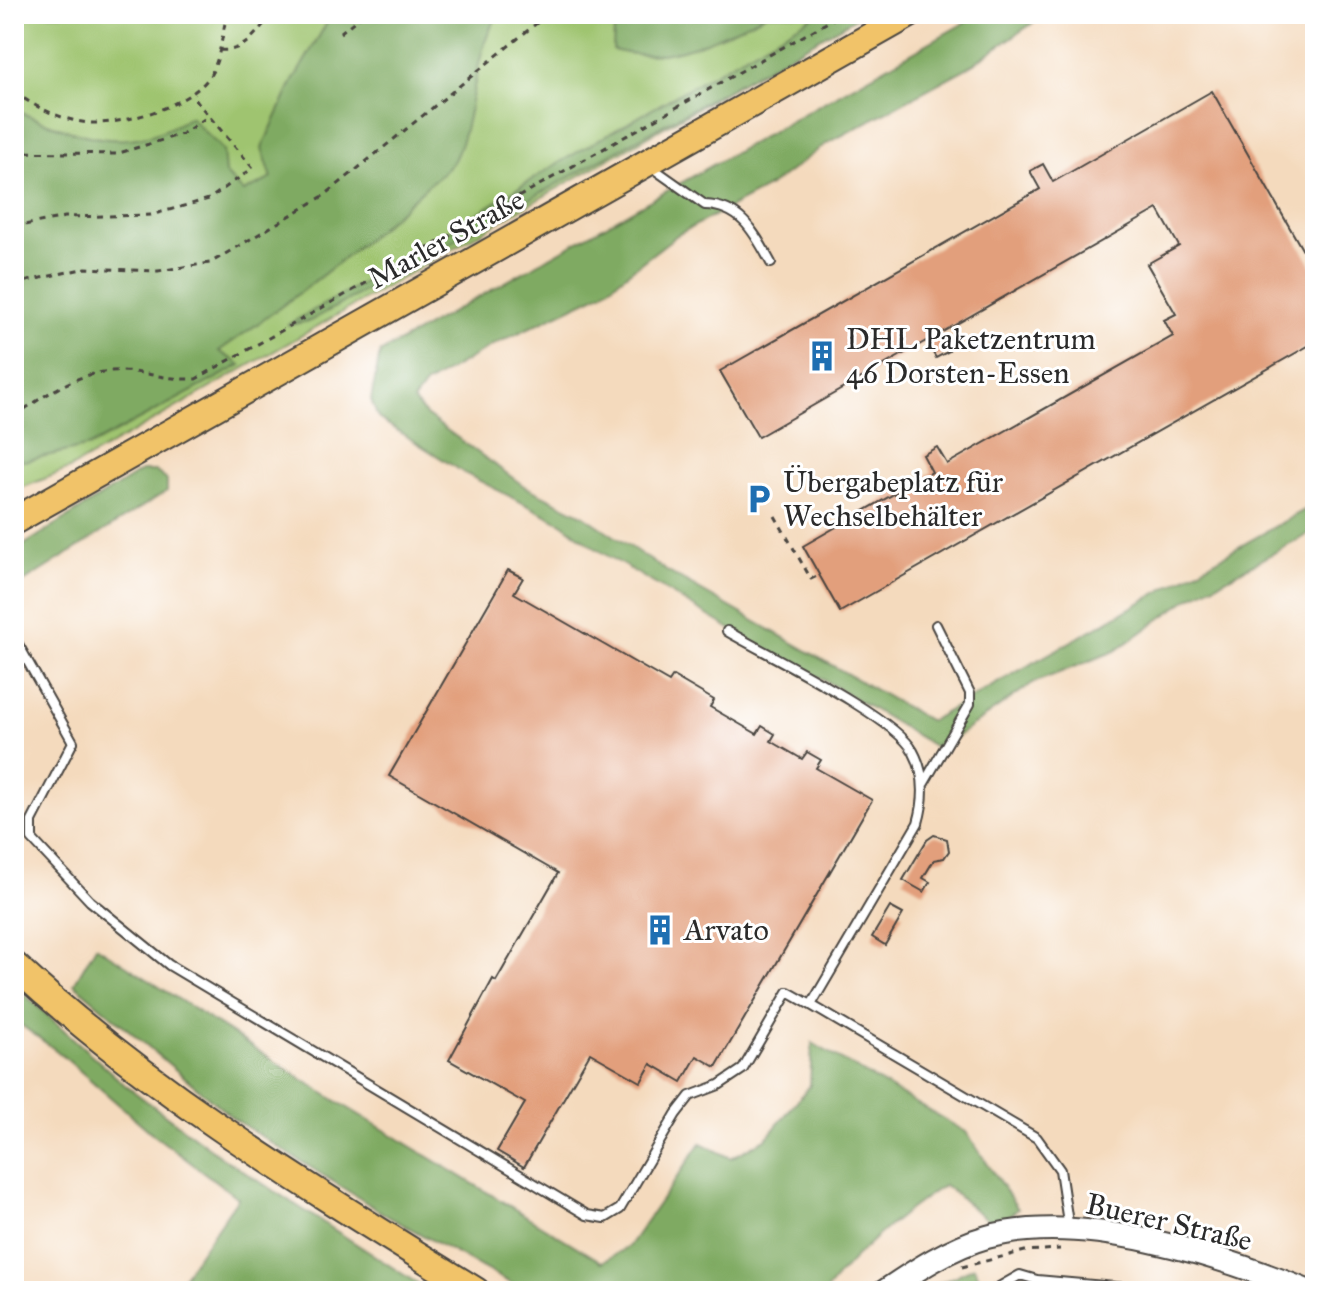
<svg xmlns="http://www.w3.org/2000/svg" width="1329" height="1305" font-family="'IM FELL Great Primer',serif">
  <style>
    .green { fill: #9fc46f; stroke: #65784d; stroke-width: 2 }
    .forest { fill: #7faa62; stroke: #556a46; stroke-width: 2 }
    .building { fill: #e29f7b }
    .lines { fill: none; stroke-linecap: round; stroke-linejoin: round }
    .service-casing { stroke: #494541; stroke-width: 12 }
    .tertiary-casing { stroke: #494541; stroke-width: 26 }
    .primary-casing { stroke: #494541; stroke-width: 30 }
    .path { stroke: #494541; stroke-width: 3; stroke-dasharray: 6 6; stroke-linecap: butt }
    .service { stroke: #fff; stroke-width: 8 }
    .tertiary { stroke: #fff; stroke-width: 22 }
    .primary { stroke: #f1c369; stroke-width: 26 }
    .labels { text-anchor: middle; stroke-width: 6; stroke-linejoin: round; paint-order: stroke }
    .street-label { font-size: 30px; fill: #2b2b2b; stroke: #fff }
    .poi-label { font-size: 30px; fill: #2b2b2b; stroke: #fff; text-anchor: start }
  </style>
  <rect width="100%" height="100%" fill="#fff"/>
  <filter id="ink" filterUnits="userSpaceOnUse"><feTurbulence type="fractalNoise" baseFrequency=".0125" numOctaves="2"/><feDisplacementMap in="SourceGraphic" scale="16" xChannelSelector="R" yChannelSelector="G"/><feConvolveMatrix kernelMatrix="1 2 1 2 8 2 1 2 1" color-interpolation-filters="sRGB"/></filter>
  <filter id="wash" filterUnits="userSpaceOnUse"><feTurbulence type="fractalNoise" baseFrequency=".006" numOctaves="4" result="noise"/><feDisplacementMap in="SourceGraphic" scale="32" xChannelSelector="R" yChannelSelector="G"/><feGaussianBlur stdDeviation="1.8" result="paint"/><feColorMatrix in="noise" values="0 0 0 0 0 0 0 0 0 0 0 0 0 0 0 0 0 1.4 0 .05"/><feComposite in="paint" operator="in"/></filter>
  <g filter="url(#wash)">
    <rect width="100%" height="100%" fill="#f4dabd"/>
    <path class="green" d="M14 14H861L69 469 14 491Z"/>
    <path class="forest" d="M332 14H500C475 40 474 120 455 158 450 169 434 179 425 188 365 244 287 304 219 351L241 365 90 446 24 461 14 457V110C79 135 125 158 190 117L223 150 225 173 244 192 272 178 262 148 293 81Z
      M623 14H767C715 38 671 66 613 50L614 29Z
      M817 14H863L310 321 287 325 396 264 555 165Z
      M980 14H1046L967 68 826 144 770 186 677 235 602 293 491 346 425 385 413 401 426 415 524 486 583 515 665 570 930 721 1315 504V531L1188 599 1115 651 1033 683 939 749 821 678 744 637 598 550 562 523 464 473 378 418 371 400 380 353Z
      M141 471H155L167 480V491L14 588V554L19 548Z
      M96 946 330 1097 602 1262 628 1247 701 1143 731 1158 766 1139 810 1085 812 1043 966 1132 1018 1209 995 1226 944 1185C899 1215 859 1248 826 1291H525L389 1217 234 1119 74 984Z
      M14 985 125 1085 223 1158 429 1291H173L238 1198 154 1135 57 1051 14 1020Z
      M974 1267 980 1279 951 1291H924Z"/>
    <g id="blocks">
      <path class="building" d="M1212 91 1315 272V342L840 612 803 546 932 472 923 455 937 447 947 464 1173 336 1164 320 1176 314 1147 264 1179 246 1158 209 939 334 949 351 936 358 926 341 758 437 720 371 1040 189 1030 171 1043 164 1053 182Z
        M508 570 523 578 514 593 669 682 673 676 714 700 710 707 757 734 762 726 775 734 771 741 802 759 807 752 821 760 816 768 872 800 716 1067 697 1056 682 1082 651 1064 641 1082 590 1053 524 1167 497 1151 525 1103 449 1060 493 979 496 981 558 873 389 776Z
        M934 835 947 839 949 851 944 858 934 860 923 878 930 882 924 892 903 880 927 840Z
        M890 907 903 914 885 945 872 937Z"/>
    </g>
  </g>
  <g filter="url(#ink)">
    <use href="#blocks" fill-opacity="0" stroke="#494541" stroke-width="2"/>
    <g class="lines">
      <g class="service-casing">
        <path id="service" d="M650 166 705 205C742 206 755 234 771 263
          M727 631C766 654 895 717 913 751 926 775 925 799 918 823L811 1005 1037 1138 1060 1170 1069 1229
          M14 637 73 742 32 821V839L90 901 169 965 587 1215 605 1218 620 1209 676 1114 690 1096 719 1085 743 1069 788 992 811 1005
          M924 783 970 704V693L936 625
          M992 1291 1020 1275 1037 1280 1160 1291"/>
      </g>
      <g class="tertiary-casing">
        <path id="tertiary" d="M885 1291C916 1270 951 1247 987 1237 1082 1211 1219 1255 1307 1291"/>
      </g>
      <g class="primary-casing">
        <path id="primary" d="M14 521 910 14
          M14 965C154 1095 315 1191 476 1291"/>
      </g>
      <path class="path" d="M340 33 363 14
        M220 50C246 53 256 31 273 14
        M14 92C34 106 57 118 82 122 116 128 193 106 211 74 221 56 222 34 227 14
        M1310 107 1315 109
        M14 152 116 154 182 134 209 116
        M14 227 65 217 151 215 209 199 253 168 192 96
        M14 284 86 268 158 271 210 263 325 195 548 14
        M14 416C52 391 86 365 134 372 156 375 174 380 196 379L842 14
        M775 516 811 579 819 575
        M962 1267 1025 1251 1060 1249"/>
      <use href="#service" class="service"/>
      <use href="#tertiary" class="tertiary"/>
      <use href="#primary" class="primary"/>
    </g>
  </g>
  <defs>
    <g id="building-bare" transform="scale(2.4)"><path d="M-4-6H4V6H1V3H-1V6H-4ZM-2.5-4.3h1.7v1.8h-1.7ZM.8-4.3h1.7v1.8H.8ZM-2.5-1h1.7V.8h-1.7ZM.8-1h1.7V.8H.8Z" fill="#1f6fb2" stroke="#fff" stroke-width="2.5" paint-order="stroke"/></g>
    <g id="parking-bare" transform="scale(2.4)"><path d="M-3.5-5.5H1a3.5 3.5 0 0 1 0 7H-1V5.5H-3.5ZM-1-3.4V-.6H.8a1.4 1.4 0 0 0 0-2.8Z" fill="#1f6fb2" stroke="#fff" stroke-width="2.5" paint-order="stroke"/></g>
  </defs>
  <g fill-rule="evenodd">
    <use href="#building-bare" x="822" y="356"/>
    <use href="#parking-bare" x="759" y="499"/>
    <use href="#building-bare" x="660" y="930"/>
  </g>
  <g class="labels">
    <g class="street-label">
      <text transform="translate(446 239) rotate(-29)" y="10">Marler Straße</text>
      <text transform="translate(1169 1222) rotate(13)" y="10">Buerer Straße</text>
    </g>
    <g class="poi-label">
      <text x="846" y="349">DHL Paketzentrum<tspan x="846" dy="34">46 Dorsten-Essen</tspan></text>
      <text x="783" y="492">Übergabeplatz für<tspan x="783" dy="34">Wechselbehälter</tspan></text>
      <text x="684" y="940">Arvato</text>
    </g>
  </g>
  <rect width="1329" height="1305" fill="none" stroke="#fff" stroke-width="48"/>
</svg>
